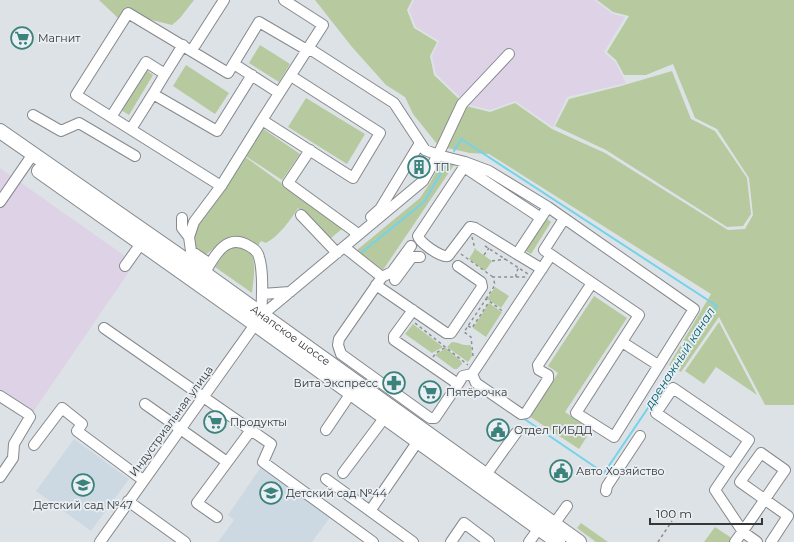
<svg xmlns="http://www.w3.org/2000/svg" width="794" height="542" font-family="Montserrat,sans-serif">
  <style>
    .industrial { fill: #ded2e6 }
    .built { fill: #cdd9e2 }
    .green { fill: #b7ca9f }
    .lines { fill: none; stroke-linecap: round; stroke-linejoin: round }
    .stream { stroke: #72d4eb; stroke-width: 2 }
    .minor-casing { stroke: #85898d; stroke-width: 12 }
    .highway-casing { stroke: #85898d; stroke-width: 16 }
    .path { stroke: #8c9093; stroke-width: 1.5; stroke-dasharray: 3 3; stroke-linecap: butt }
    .minor { stroke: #fff; stroke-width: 10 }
    .highway { stroke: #fff; stroke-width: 14 }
    .labels { text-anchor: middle; stroke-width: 3.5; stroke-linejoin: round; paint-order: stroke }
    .poi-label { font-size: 11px; fill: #343638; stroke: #eaeff3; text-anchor: start }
    .street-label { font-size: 11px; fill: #343638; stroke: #eaeff3 }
    .water-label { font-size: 12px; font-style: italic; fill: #035c6c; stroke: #eaeff3 }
  </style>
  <rect width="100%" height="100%" fill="#dde2e6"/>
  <path class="industrial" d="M414 0H594L613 14 625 17 604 52 615 62 626 83 567 97 553 127 515 101 490 110 467 104 436 74 432 56 439 41 416 27 409 10Z
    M0 168 135 263 33 412 0 391Z"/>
  <path class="built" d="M74 439 129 479 91 531 36 491Z
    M261 467 331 516 312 542H218L234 520 228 515Z"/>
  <path class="green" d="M99 0H194L180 18 172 25 148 19 126 7 118 18Z
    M315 0H412L407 10 414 28 437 42 430 56 434 75 459 99 437 144 413 114 405 97 386 85 352 47Z
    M597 0H794V405H765L719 317 681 372 669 365 711 294 489 154 470 153 447 148 466 106 490 112 515 103 552 129 605 153 728 230 745 229 753 215 749 178 717 129 695 118 673 64 646 75H624L616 60 607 52 629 16 613 12Z
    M260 45 290 64 279 82 249 63Z
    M186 65 229 93 215 114 173 86Z
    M146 70 153 75 129 115 121 110Z
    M672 71 691 119 715 131 747 178 751 214 743 226 727 227 606 150 555 126 569 99 621 86Z
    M306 98 365 134 347 164 288 127Z
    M262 128 300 154 282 180 244 155Z
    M244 156 343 228 330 239 298 208C289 222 280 235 266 243L261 241 257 247 229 240 217 246 204 256 194 249 193 236 198 223Z
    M443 159 456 162 383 270 357 250 420 198 430 183Z
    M545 217 551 222 531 254 524 250Z
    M232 247C235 247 239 247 242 247 260 252 253 279 252 293L215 267 224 254Z
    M475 249 492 261 485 271 469 259Z
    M495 287 509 296 501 308 487 299Z
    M594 296 627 318 565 412 591 430 579 449 529 416 558 373 548 366Z
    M489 303 502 312 486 337 473 328Z
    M719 322 757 395 716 367 704 384 685 371Z
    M413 324 443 347 432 353 405 334Z
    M452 342C458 342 463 346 470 345L471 346 472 356 468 362 447 347Z
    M446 348 461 361 462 364 457 369H454L435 355Z
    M581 523 608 542H596L577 528Z
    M715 527 733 539 730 542H704Z"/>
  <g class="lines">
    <path class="stream" d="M454 151 461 139 717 306 604 473 523 418
      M362 252 424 202 448 161"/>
    <g class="minor-casing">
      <path id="minor" d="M284 0 323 25 262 120 353 178 380 133 291 76
        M183 45 165 74 146 62 111 117 221 186 194 222 189 237 191 251 210 264
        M192 50 224 0
        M234 64 279 93
        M153 94 165 74
        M33 115 61 131 79 123 135 156
        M111 117 76 95 128 13 228 73 259 22 307 50 313 51 394 103 425 150 438 155 462 104 509 54
        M131 129 153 94 217 131 252 75
        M310 150 288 183 354 231 356 237
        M465 162 464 167 418 236C419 242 441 258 448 256L470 227 475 228 517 254 548 207
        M464 167 541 218
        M221 186 262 120
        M0 202 33 154
        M301 215 337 253
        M371 217 380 209 420 143
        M182 218V228L189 237
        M344 247 382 277 339 339 338 345 341 354 430 418H435L458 384 394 340V336L413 310
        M517 254 542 269
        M125 266 145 238
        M207 269C216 253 228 233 249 246 253 248 258 252 259 257 264 273 262 299 261 316
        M382 277 392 272 411 246
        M395 280 412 257H420
        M376 285 446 333H451L482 287 481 282 458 266
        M262 294 290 292
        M104 328 271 444 263 462 373 542
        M622 342 658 365
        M472 374 476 383 521 414 526 413 548 379V375L539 370 538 365 592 283
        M458 384 463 376 472 374 551 255
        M0 396 28 414 30 417 14 444 13 458 0 477
        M145 404 227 462
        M326 430 351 393
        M34 445 62 408 82 424 77 431 143 480
        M732 465 656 413 673 388 749 440 715 490 743 532 757 542
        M343 473 385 417
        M485 476 516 433
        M326 479 413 542
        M606 491 607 486 640 436
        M128 501 185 542
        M370 511 418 441
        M217 517 197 503 251 430
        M554 524 567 506
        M100 542 261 316 423 181 438 155 465 162 489 171 548 207 694 309 614 437 576 413 639 315 544 250 564 219
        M451 542 464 523 489 542
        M529 542 542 524
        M735 542C752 519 768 494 785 470L761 453 740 482 788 516 771 542"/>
    </g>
    <g class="highway-casing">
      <g id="highway">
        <path id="s1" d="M0 131 204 273 579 542"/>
        <path d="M39 171 255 324 558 542"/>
      </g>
    </g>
    <path class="path" d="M472 237 475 249
      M485 246 528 274
      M461 254 493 277
      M484 255 489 248
      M492 261 506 259
      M516 277V273L519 267
      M486 299 495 285 493 277H526
      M415 323 468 365
      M468 326 472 328 489 302
      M473 356 471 337 464 332 486 299 504 312
      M433 357 436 353 446 347
      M658 542 672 521"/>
    <use href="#minor" class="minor"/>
    <use href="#highway" class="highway"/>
  </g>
  <defs>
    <g id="supermarket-ring" transform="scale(1.15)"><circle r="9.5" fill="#eaeff3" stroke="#3b827c" stroke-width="1.5"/><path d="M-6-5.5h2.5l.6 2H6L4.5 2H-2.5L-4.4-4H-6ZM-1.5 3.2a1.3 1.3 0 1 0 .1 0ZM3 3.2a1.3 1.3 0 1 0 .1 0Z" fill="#3b827c"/></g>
    <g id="building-ring" transform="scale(1.15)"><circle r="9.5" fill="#eaeff3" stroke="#3b827c" stroke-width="1.5"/><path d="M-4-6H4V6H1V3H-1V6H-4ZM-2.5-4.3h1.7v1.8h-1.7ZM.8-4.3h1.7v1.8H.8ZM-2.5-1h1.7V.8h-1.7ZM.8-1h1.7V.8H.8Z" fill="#3b827c"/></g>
    <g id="pharmacy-ring" transform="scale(1.15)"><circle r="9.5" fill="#eaeff3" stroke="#3b827c" stroke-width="1.5"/><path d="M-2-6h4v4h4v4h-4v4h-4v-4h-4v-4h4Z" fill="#3b827c"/></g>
    <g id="civic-ring" transform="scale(1.15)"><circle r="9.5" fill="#eaeff3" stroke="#3b827c" stroke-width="1.5"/><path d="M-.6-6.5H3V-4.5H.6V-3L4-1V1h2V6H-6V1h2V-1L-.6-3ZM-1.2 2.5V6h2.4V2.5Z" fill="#3b827c"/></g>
    <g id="school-ring" transform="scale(1.15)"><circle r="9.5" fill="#eaeff3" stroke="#3b827c" stroke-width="1.5"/><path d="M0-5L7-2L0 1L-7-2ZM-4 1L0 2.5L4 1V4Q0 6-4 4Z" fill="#3b827c"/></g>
  </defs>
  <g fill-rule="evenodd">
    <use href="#supermarket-ring" x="22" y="38"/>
    <use href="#building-ring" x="419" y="167"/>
    <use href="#pharmacy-ring" x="394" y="383"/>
    <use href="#supermarket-ring" x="430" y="392"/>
    <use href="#supermarket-ring" x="215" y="422"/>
    <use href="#civic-ring" x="498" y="430"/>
    <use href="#civic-ring" x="561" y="471"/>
    <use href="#school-ring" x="83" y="485"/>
    <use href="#school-ring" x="271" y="493"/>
  </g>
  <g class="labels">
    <g class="poi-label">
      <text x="38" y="42">Магнит</text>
      <text x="434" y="171">ТП</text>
      <text x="378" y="387" text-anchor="end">Вита Экспресс</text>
      <text x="446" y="396">Пятёрочка</text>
      <text x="230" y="426">Продукты</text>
      <text x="514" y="434">Отдел ГИБДД</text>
      <text x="576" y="475">Авто Хозяйство</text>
      <text x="286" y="497">Детский сад №44</text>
      <text x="83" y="509" text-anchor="middle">Детский сад №47</text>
    </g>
    <g class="street-label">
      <text dy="4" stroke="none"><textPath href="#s1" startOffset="355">Анапское шоссе</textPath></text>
      <text transform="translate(171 421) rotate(-54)" y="4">Индустриальная улица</text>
    </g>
    <g class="water-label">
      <text transform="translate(680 358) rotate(-57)" y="4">дренажный канал</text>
    </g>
  </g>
  <path d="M650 518v6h112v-6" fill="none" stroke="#343638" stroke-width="2"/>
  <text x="656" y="518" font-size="12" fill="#343638" stroke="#eaeff3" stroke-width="3" paint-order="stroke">100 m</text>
</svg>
